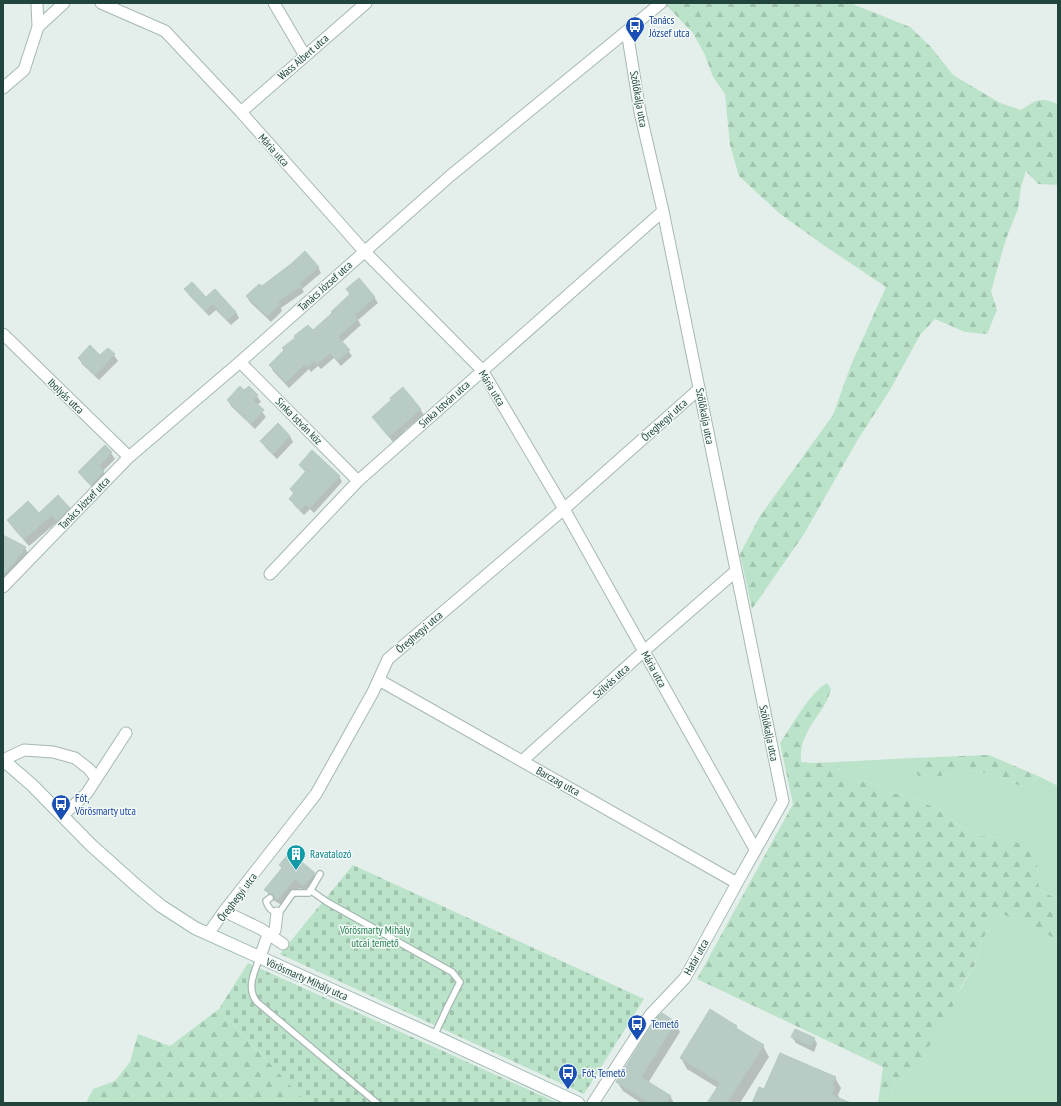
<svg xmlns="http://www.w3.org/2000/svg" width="1061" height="1106" font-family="'PT Sans Narrow',sans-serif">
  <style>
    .green { fill: #bbe3c9 }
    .forest { fill: url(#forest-firs) }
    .cemetery { fill: url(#cemetery-stones) }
    .shadow { fill: #0003 }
    .building { fill: #b9cbc5; stroke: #b5cac3 }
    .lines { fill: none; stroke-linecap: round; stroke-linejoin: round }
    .service-casing { stroke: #a6b8b3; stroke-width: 8 }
    .minor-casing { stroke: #a6b8b3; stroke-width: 13 }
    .secondary-casing { stroke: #a1bcb5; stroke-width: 14 }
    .service { stroke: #fff; stroke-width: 5.5 }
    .minor { stroke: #fff; stroke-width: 11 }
    .secondary { stroke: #fff; stroke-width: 12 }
    .labels { text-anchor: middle; stroke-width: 3; stroke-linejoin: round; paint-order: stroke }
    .transit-label { font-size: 11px; fill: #164399; stroke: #f5fbf9; text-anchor: start }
    .street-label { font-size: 11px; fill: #21443d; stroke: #f5fbf9 }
    .culture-label { font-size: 11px; fill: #0d838f; stroke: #f5fbf9; text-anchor: start }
    .park-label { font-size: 11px; fill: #258050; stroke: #f5fbf9 }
  </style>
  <defs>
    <pattern id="forest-firs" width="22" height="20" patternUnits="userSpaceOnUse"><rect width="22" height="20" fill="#bbe3c9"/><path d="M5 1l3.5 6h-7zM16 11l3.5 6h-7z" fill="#a0c4ae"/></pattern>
    <pattern id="cemetery-stones" width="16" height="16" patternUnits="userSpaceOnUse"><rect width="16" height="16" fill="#bbe3c9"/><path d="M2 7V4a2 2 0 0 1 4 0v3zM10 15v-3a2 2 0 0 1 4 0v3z" fill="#a0c4ae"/></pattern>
  </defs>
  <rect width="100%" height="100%" fill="#e4efeb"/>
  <path class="green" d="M912 758 919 776H941L967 770 995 775 1020 786 1030 788 1038 776 1058 786V900L1039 889 1037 860 1005 838 980 836 960 826 943 813 918 799 888 792 875 783 855 780 841 773 837 762Z
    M1001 914 1031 924 1058 941V1103H890L893 1087 916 1065 974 966 982 939Z"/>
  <path class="forest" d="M670 3H850L910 27 931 47 953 75 1000 103 1021 110C1037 99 1039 97 1058 104V185L1038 184 1026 171 1021 187 1018 209 1006 239 991 291 997 310 987 334 965 332 935 319 920 335 890 390 857 441 804 534 752 609 740 554 760 516 833 415 851 365 886 287 822 244 779 213 739 176 730 145 725 94 713 77 705 55 693 33 666 5Z
    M827 683 831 689C829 694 828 700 825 704 813 724 799 737 801 762L813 763 837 762 841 773 855 780 875 783 888 792 918 799 943 813 960 826 980 836 1005 838 1028 847 1037 860 1039 889 1058 900V941L1031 924 1001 914 982 939 974 966 961 987 946 1021 916 1065 893 1087 890 1103H878L883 1067 697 979 793 804 780 743C792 726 810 692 827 683Z
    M989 755 1038 776 1030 788 1020 786 995 775 967 770 941 776H918L912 758Z
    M219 1009 307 1103H86L93 1089 115 1081 130 1062 138 1034 170 1046Z"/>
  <path class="cemetery" d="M353 865 644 999 584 1094 280 954Z
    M248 963 558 1103H307L219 1009Z"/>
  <path class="shadow" d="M318 267 321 273 302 289 304 292 281 308 282 311 271 322 250 302 247 297 261 288Z
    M186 289 206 298 215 290 236 312 239 318 231 325 216 310 209 316 189 295Z
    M374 297 378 303 358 320 361 325 342 342 352 356 341 366 334 358 321 369 318 366 311 372 309 369 289 388 273 371 270 365 313 332Z
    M108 349 114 355 118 361 99 380 82 364 79 358 101 357Z
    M249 387 257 396 261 402 257 405 266 417 255 429 231 406 228 400 244 392Z
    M420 409 424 415 404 431V432L393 442 373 417Z
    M290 436 293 442 277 459 265 447 261 441Z
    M105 446 111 453 115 459 103 471 107 477 95 490 83 478 79 473Z
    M300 465 339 476 342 482 314 513 310 509 304 515 294 505 290 499 294 495 291 489 306 473Z
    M69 508 74 516 62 528 57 522 29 546 13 528 8 520Z
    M3 536 25 548 29 555 3 585Z
    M280 865 314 874 319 883 309 895 300 888 283 909 280 904 271 899 266 890 283 869Z
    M675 1023 680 1032 648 1083 670 1096 674 1103H641L623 1091 617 1082Z
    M736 1027 738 1030 763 1046 769 1057 740 1103H708L718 1088 687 1069 681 1058Z
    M792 1037 814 1038 817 1044 814 1052 796 1043Z
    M835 1078 841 1088 838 1095 840 1099 845 1103H755L765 1091Z"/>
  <path class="building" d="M305 251 319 267 299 284 302 286 277 302 280 304 267 316 246 296 259 284 262 286 291 264Z
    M359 278 375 297 355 315 358 319 338 337 350 350 338 361 330 353 317 364 314 361 307 367 305 364 286 382 269 365 284 350 282 348 295 338 294 336 308 325 313 330 332 313 331 312 350 294 346 289Z
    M192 282 206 297 215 289 236 312 227 320 213 304 205 311 184 289Z
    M90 345 100 355 108 348 115 354 95 375 78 358Z
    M240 386 244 390 249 386 258 395 253 400 264 410 251 424 227 400Z
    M403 387 421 409 389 437 372 417 391 400 390 398Z
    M278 423 290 436 273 454 260 441Z
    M105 445 112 452 99 466 104 471 91 485 78 472Z
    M312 450 340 476 310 508 306 504 300 510 289 499 294 493 290 489 306 471 299 465Z
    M58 495 70 508 57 521 52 515 24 539 7 520 28 501 39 513Z
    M3 535 26 547 12 565 3 575Z
    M290 852 315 873 303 886 295 879 277 900 273 895 264 890 282 868 279 865Z
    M710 1009 737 1026 736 1028 764 1045 727 1103H707L720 1083 680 1058Z
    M662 1013 676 1022 641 1077 671 1096 666 1103H649L616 1082 656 1018Z
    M795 1029 815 1038 811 1046 791 1037Z
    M780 1053 836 1077 832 1086 835 1087 832 1095 851 1103H752L759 1087 764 1089Z"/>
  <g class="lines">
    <g class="service-casing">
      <path id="service" d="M310 890 327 902 452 972 460 982 448 1006 434 1036
        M270 898 266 901C268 908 271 911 277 913L281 910 293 893H309L320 874
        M260 957C254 972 246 989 257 1002L377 1103"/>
    </g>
    <g class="minor-casing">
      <path id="minor" d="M37 3 38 27
        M101 3 165 31 241 112 364 251 482 370 564 509 755 849
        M274 3 305 56
        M3 88 24 70 38 27 64 3
        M241 112 366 3
        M3 334 129 457
        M240 362 358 481
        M270 574 358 481 663 211
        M3 587 129 457 240 362 450 176 661 3
        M379 680 737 883
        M3 760 24 750 53 752 75 758 89 769 96 778
        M522 761 644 651 736 571
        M62 816 87 793 126 733
        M225 910 232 915 261 929 283 944
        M208 934 225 910 316 794 373 692 388 659 564 509 699 389
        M260 957 266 940 275 930 277 913
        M593 1103 650 1015 685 978 737 883 783 801 663 211 640 112 627 31"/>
    </g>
    <g class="secondary-casing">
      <path id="secondary" d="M3 760 32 785 91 845 138 887 161 906 195 928 434 1036 578 1103"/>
    </g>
    <use href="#service" class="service"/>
    <use href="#minor" class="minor"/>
    <use href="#secondary" class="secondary"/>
  </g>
  <defs>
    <g id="bus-pin" transform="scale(1)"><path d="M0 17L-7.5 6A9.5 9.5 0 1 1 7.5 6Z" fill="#1a4fb4" stroke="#f5fbf9"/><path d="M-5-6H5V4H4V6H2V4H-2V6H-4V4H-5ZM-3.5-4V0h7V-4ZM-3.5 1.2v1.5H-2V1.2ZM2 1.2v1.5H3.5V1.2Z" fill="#fff"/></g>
    <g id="building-pin" transform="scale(1)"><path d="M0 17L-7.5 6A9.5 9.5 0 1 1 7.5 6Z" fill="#0f9aa8" stroke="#f5fbf9"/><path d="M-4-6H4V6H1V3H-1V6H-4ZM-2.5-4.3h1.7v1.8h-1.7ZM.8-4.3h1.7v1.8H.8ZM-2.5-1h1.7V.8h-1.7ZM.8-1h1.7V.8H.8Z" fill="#fff"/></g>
  </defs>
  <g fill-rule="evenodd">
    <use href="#bus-pin" x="635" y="26"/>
    <use href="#bus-pin" x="61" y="804"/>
    <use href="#building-pin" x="296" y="854"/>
    <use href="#bus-pin" x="637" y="1024"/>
    <use href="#bus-pin" x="568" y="1073"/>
  </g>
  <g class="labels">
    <g class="transit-label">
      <text x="649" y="24">Tanács<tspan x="649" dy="13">József utca</tspan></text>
      <text x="75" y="802">Fót,<tspan x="75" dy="13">Vörösmarty utca</tspan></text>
      <text x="651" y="1028">Temető</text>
      <text x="582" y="1077">Fót, Temető</text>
    </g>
    <g class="street-label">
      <text transform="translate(303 57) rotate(-41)" y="4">Wass Albert utca</text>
      <text transform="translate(639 99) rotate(80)" y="4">Szőlőkalja utca</text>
      <text transform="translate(274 150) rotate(48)" y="4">Mária utca</text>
      <text transform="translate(325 286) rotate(-42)" y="4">Tanács József utca</text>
      <text transform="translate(492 388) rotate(58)" y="4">Mária utca</text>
      <text transform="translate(66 396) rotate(44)" y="4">Ibolyás utca</text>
      <text transform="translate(444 404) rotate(-42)" y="4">Sinka István utca</text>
      <text transform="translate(705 416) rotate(79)" y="4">Szőlőkalja utca</text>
      <text transform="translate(664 420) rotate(-42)" y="4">Öreghegyi utca</text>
      <text transform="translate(299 421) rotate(45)" y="4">Sinka István köz</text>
      <text transform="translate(84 503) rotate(-46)" y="4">Tanács József utca</text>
      <text transform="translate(419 632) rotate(-41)" y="4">Öreghegyi utca</text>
      <text transform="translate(654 669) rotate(61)" y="4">Mária utca</text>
      <text transform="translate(611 681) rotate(-42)" y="4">Szilvás utca</text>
      <text transform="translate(769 733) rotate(78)" y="4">Szőlőkalja utca</text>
      <text transform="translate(558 781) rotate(29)" y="4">Barczag utca</text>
      <text transform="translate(237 897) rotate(-53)" y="4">Öreghegyi utca</text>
      <text transform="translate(696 957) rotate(-61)" y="4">Határ utca</text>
      <text transform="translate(307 979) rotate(24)" y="4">Vörösmarty Mihály utca</text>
    </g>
    <g class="culture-label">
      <text x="310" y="858">Ravatalozó</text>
    </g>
    <g class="park-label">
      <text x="375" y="934">Vörösmarty Mihály<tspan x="375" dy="13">utcai temető</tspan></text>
    </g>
  </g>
  <rect width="1061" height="1106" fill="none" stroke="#21443d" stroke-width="8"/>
</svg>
